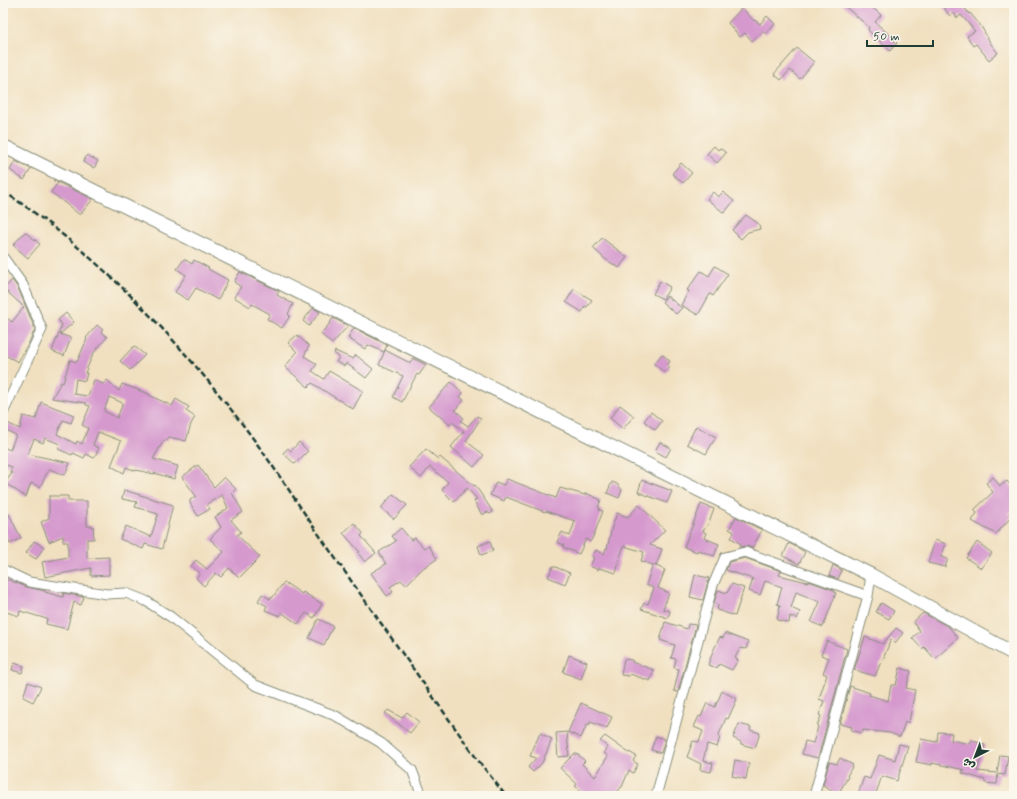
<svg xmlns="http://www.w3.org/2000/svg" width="1017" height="799" font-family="Mynerve,'Playpen Sans Arabic',sans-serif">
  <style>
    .building { fill: #d599ce; fill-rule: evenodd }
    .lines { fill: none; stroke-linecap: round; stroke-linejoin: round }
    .minor-casing { stroke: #888e7a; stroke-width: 11 }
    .secondary-casing { stroke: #888e7a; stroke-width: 15 }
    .minor { stroke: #fff; stroke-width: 9 }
    .secondary { stroke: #fff; stroke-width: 13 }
    .rail { stroke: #1f3d34; stroke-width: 2.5; stroke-dasharray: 6 3; stroke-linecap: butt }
  </style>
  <rect width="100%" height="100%" fill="#fbf7ec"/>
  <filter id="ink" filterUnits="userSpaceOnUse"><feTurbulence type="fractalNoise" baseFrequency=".025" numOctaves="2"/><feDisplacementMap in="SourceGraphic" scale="8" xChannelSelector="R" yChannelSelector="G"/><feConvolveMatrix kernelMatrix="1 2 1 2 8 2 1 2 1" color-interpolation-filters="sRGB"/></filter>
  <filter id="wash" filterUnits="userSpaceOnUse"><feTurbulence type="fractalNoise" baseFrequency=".012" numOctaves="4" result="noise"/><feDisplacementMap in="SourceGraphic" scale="16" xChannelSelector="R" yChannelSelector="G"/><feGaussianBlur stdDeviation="0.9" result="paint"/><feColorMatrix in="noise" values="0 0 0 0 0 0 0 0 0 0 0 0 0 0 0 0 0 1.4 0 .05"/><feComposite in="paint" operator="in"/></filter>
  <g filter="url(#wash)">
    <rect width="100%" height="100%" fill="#f0e0c0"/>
    <g id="blocks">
      <path class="building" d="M841 3H867L881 15 875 22 892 37 891 38 897 43 890 51 868 30 869 27Z
        M940 3H961L969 14 970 13 981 26 991 44 998 53 989 60 976 44 973 46 967 36 975 31 961 15 957 18 954 13 950 16Z
        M742 8 754 21 755 20 760 24 767 16 775 24 766 34 763 31 752 41 745 33 740 37 728 23Z
        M797 48 814 62 800 79 790 70 781 80 774 74Z
        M714 146 718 150 720 148 726 153 717 163 707 154Z
        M87 155 98 161 94 168 83 162Z
        M15 161 31 169 24 180 10 170Z
        M681 163 692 173 683 183 672 174Z
        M53 180 93 199 80 215 51 192 58 183Z
        M713 192 718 197 723 192 734 201 724 213 707 199Z
        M746 215 759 224 760 229 748 232 741 239 732 230Z
        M25 232 40 244 28 258 13 245Z
        M602 238 627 257 619 268 605 259 593 248Z
        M184 259 192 264 194 260 209 268 208 269 228 280 218 300 196 288 188 300 175 292 186 275 177 269Z
        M715 266 728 274 713 296 710 294 698 315 681 305 689 291 687 290 701 271 709 276Z
        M240 272 279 291 277 295 293 304 288 314 290 316 282 328 267 319 270 314 252 304 250 307 234 297 241 287 234 282Z
        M12 280 18 288 35 329 27 347H26L18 362 3 354V315L12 322 24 307 4 289Z
        M660 281 670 287 663 299 653 294Z
        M574 289 592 300 587 307 585 306 582 312 566 302Z
        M667 296 682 308 676 314 662 302Z
        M313 308 320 312 309 326 303 321Z
        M66 313 74 322 60 334 71 338 64 356 52 351 62 325 58 320Z
        M333 318 348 326 332 344 321 334 330 323Z
        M97 325 103 330 101 332 107 337 93 354 85 373H87L85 381 76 379 74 394 88 396 94 380 103 384 107 380 119 391 122 384 149 394V395L172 406 176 399 189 407 186 411 195 417 191 424 186 441 169 437 167 441 164 440 153 459 178 466 174 479 154 473V474L136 470V471L126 467 124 473 111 466 121 441 98 432 93 445 99 448 94 458 86 454 84 458 73 453 72 455 58 449 60 444 45 438 43 443 34 439 28 454 70 463 65 475 49 469 40 487 31 483 26 497 5 483 12 473 10 472 12 467 3 464V447L10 450 16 435 3 429V421L20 429 23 416 36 419 41 402 74 415 71 423 63 420 57 434 76 444 77 441 82 444 88 428 82 425 90 406 86 405V403L52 398 61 382 63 383 70 360 77 362 87 339 86 338ZM109 397 123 403 117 418 104 411Z
        M354 328 387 345 384 352 368 345 365 349 348 338Z
        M297 335 309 346 304 356 317 364 312 371 324 379 329 371 363 391 353 409 312 383 308 387 285 367 297 352 288 343Z
        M134 346 145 355 130 370 120 361Z
        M385 350 410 363 413 358 426 365 419 375 417 374 402 402 393 397 403 376 379 365Z
        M335 351 353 359 356 355 373 369 366 378 346 363 345 366 336 362 339 357 334 353Z
        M662 354 670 361 667 365 670 367 665 373 654 364Z
        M451 382 463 393 460 397 464 400 455 410 464 418 461 421 468 426 477 416 481 418 466 441 484 455 474 467 451 447 464 431 452 422 450 425 429 407Z
        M620 405 634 416 623 429 610 418Z
        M651 412 662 421 655 430 644 421Z
        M696 426 716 437 706 454 687 444Z
        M299 442 308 451 295 464 283 453 288 448 291 451Z
        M660 442 671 448 666 457 655 451Z
        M426 449 438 459 440 457 474 486 475 485 493 512 490 514 487 512 482 515 474 501 477 499 467 488 454 502 442 490 448 482 430 467 421 478 409 467Z
        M198 465 214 487 224 477 236 489 232 493 243 512 231 520 241 532 237 535 260 557 239 578 229 568 221 577 216 573 204 586 196 578 200 573 191 566 196 560 207 569 224 552 210 539 221 527 215 517 228 508 222 495 207 504 210 509 198 516 190 503V500L196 496 182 477Z
        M993 477 1000 486 1007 481 1014 489V509L1009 513 1012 516 996 534 972 521 977 513 974 510 993 492 986 483Z
        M507 479 556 498 560 488 585 495 586 493 601 500 598 507 600 508 599 510 603 511 593 537 590 542 586 539 579 554 563 547 564 545 557 542 562 532 570 536 575 521 546 511 545 512 506 497 504 501 490 495 496 482 504 485Z
        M642 480 672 491 667 503 638 492Z
        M612 482 617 484 622 490 619 498 607 493Z
        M124 490 173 505 162 549 145 544 143 549 120 539 126 526 151 537 158 514 135 507 137 502 122 499Z
        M393 494 407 505 394 519 381 508Z
        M49 496H68V501H87V526H93L94 539H87V558L109 557V575L91 576V568L45 577 42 562 68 557V542H63V536L49 542 41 522 49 518Z
        M701 504 714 509 709 523 703 531 706 533 704 538 719 544 714 556 698 550 697 552 684 547Z
        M639 505 665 530 650 545 662 549 656 566 654 565 665 570 658 588 669 593 663 609 670 611 668 618 641 609 644 603 648 604 654 588 646 585 653 565 641 561 644 552 624 546 618 562H619L616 573 599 568 598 570 590 566 594 558 592 557 596 550 604 554 606 548 607 549 612 527 617 513 628 517Z
        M9 514 21 538 10 544 3 528V517Z
        M736 517 762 530 752 548 747 546 739 547 741 544 731 538 734 532 729 529Z
        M354 523 363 533 361 536 376 553 365 562 358 553 360 552 343 533Z
        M401 528 411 540 415 538 424 548 429 546 437 559 423 568 406 585 401 580 390 587 393 592 387 596 371 573 386 564 379 552 396 541 392 536Z
        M935 540 946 544 941 557 948 559 945 567 928 563Z
        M34 541 44 547 36 559 26 553Z
        M490 541 493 551 481 555 478 546Z
        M977 542 992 553 981 568 966 558Z
        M789 543 805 552 799 564 783 556Z
        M745 558 781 571 779 575 807 582 808 581 834 590V592L836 593 823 627 811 622 820 602 796 592 791 608 800 612 797 619 790 616 789 623 777 620 780 605 777 604 782 587 765 581 760 595 749 591 753 579 726 570 729 562Z
        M833 565 842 570 838 579 829 576Z
        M553 566 570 573 565 584 548 577Z
        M695 575 709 578 703 600 690 597Z
        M3 578 27 587 45 591V592L63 597 64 593 84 597 81 605 74 602 67 629 46 624 47 619 20 611 19 616 3 611Z
        M284 582 302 594 303 592 322 604 314 618 306 613 298 624 281 612 280 616 265 610 267 606 258 601 262 594 270 599V597L272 598Z
        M732 584 744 588 735 616 717 610 718 605 714 603 718 590 727 593Z
        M881 603 894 611 889 619 876 612Z
        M923 613 949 627 958 638 935 659 924 647 922 649 912 638 920 631 913 622Z
        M318 619 333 626 324 645 309 638Z
        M665 622 687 629 688 624 696 625 678 692 674 691 679 669 674 668 676 659 671 658 675 645 660 640Z
        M896 628 903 633 895 643 891 639 882 662H881L875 676 854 670 865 637 883 644Z
        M725 633 748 642 746 649 740 648 735 658 738 660 732 670 719 664 717 668 708 665 713 651 720 637 723 638Z
        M827 641 847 649 818 758 802 754 805 741 813 743 818 727 817 726 821 716 819 715 824 701 819 699 827 675 823 673 829 658 821 655Z
        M569 655 587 662 581 679 563 672Z
        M624 659 632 660V662L654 670 650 681 630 674 629 676 621 675Z
        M14 663 24 666 22 673 12 670Z
        M900 668 911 671 906 688 915 690 909 722H905L900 737 890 733 863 730 862 733 851 730 852 727 840 724 850 686 870 693 869 695 888 701 891 685H896Z
        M28 682 41 687 33 702 23 697Z
        M722 691 737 699 728 719 726 718 718 737H720L717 747 707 744 703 761 713 763 711 772 700 770 701 764 687 757 693 741 699 742 703 731 694 727 699 716 701 717 707 703 715 707Z
        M581 703 612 717 607 728 590 722 589 725 587 724 581 738 568 732Z
        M388 710 402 718 407 712 419 722 410 733 385 713Z
        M739 724 751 727 750 730 760 733 755 748 741 744V742L733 738Z
        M567 732 569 756 558 757 556 733Z
        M938 732 952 733 951 740 970 744 971 740 985 745 977 771 997 773 1000 755 1008 756 1005 775 998 774 997 784 985 783V780L962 773 963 770H965L932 763V765L916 762 921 739 937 742Z
        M540 733 552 739 542 763 533 772 528 767 536 758 530 756Z
        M605 736 629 753V752L636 756 633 761 638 764 633 773 629 770 622 787H621L615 796H588L575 786 577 784 560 768 574 754H577L585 761 582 764 595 777 608 756 604 753 608 747 600 741Z
        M656 736 665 739 661 753 651 750Z
        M899 744 908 746 897 781 882 776 875 796H862L858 794 864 777 870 779 879 755 895 760Z
        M840 758 853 765 847 776 848 777 838 794 823 785 829 762 837 764Z
        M735 760 749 763 746 779 732 776Z"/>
    </g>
  </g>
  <g filter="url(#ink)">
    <use href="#blocks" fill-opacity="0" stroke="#888e7a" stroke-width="1"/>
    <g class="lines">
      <g class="minor-casing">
        <path id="minor" d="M3 257 23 285 42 329 3 413
          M3 569 6 571 29 582 107 594 126 593 146 601 171 617 255 685 336 716 381 743 412 770 422 796
          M656 796 713 585 725 557 745 552 868 596
          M814 796 868 596 871 575"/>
      </g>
      <g class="secondary-casing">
        <path id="secondary" d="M3 146 871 575 1014 654"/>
      </g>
      <use href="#minor" class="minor"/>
      <use href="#secondary" class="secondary"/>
      <path class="rail" d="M3 191C97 253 175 336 243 425 272 463 297 503 324 542 375 615 426 687 477 759L506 796"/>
    </g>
  </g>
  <rect width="1017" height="799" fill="none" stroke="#fbf7ec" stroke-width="16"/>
  <g transform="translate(975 757) rotate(222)" stroke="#fbf7ec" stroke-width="3" paint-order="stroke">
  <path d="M0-3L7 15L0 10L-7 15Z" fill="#1f3d34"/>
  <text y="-6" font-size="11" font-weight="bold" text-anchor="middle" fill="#1f3d34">ش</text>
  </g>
  <path d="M867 40v6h66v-6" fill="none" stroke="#1f3d34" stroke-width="2"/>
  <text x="873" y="40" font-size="12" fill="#1f3d34" stroke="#fbf7ec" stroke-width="3" paint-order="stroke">50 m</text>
</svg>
